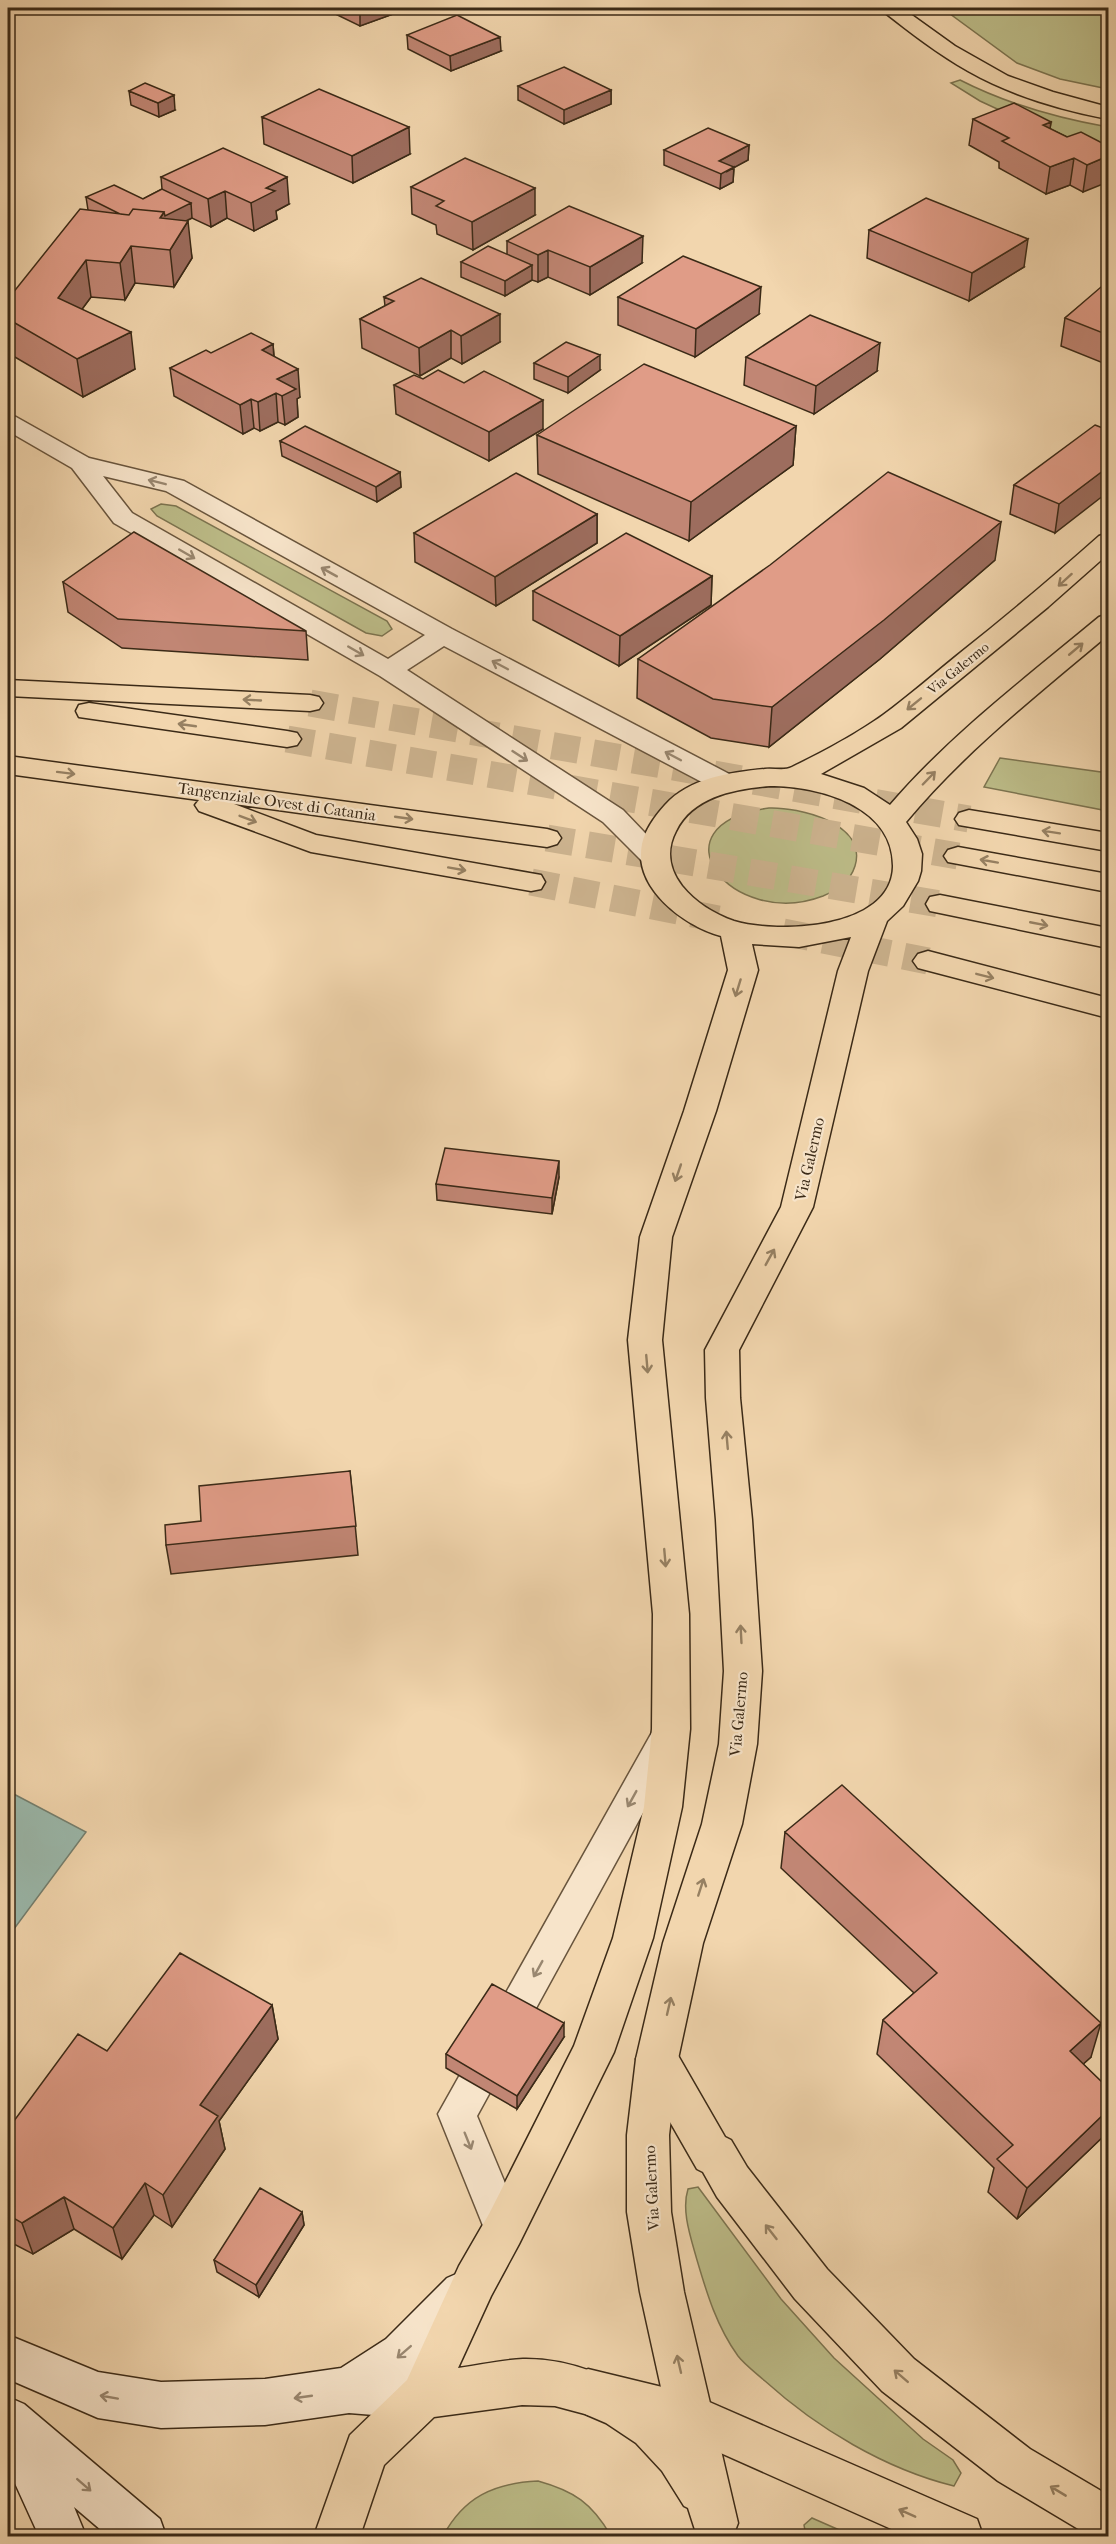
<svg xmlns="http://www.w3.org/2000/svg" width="1116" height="2544" font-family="'IM FELL French Canon',serif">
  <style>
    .green { fill: #bdbd89; stroke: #7c7450; stroke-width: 1.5 }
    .water { fill: #9bb9ac; stroke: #758070; stroke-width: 1.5 }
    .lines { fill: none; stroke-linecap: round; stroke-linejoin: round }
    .highway-tunnel { stroke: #cdb490; stroke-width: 27; stroke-dasharray: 27 14; stroke-linecap: butt }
    .lane-casing { stroke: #69553d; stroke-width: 3 }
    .street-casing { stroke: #69553d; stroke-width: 3 }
    .secondary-casing { stroke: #3b2a17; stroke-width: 3 }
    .primary-casing { stroke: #3b2a17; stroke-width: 3 }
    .highway-casing { stroke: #3b2a17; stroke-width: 3 }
    .lane { fill: #f7e4ca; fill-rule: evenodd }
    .street { fill: #f7e4ca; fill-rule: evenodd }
    .secondary { fill: #f7e4ca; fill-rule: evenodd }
    .primary { fill: #f2d6ae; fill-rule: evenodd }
    .highway { fill: #f2d6ae; fill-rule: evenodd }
    .wall { fill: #c18674; stroke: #3b2a17; stroke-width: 1.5 }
    .shaded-wall { fill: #9d6d5e; stroke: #3b2a17; stroke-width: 1.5 }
    .building { fill: #e09c87; stroke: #3b2a17; stroke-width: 1.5 }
    .oneway { stroke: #998770 }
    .oneway2 { stroke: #968062 }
    .labels { text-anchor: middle; stroke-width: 4.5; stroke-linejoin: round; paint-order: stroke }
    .far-street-label { font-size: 14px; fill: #3b2a17; stroke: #f7e4ca }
    .street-label { font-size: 16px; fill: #3b2a17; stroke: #f7e4ca }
  </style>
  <rect width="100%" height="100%" fill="#f2d6ae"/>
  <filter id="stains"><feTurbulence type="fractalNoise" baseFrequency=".00333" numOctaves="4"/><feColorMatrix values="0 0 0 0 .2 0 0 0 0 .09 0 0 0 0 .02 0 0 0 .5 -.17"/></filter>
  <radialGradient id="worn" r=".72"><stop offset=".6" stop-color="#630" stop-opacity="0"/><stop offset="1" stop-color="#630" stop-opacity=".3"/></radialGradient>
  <path class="green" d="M942 8H1108V89L1060 79 1017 63Z
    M960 80C1007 104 1057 118 1108 127V156L1034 126 980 101 951 83Z
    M161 504 176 506 387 621 392 629 382 636 366 633 157 516 151 509Z
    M1000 758 1108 773V811L984 787Z
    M769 808C798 807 868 823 855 866 850 882 837 890 823 896 732 931 648 825 769 808Z
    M698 2187 781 2299 834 2358 923 2439 953 2460 961 2473 954 2486C885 2469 817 2428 765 2381 756 2373 745 2365 738 2356 717 2327 707 2294 697 2260 691 2238 681 2211 688 2189Z
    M538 2481C574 2491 592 2503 611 2536H443C464 2497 494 2483 538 2481Z
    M812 2518 853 2536H806L804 2525Z"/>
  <path class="water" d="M8 1791 86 1832 8 1937Z"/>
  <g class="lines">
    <path class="highway-tunnel" d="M310 703 969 819
      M287 739 958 856
      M547 838 940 904
      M531 882 718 919
      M783 932 928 961"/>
    <g class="lane-casing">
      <path id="lane" d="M667 1722 679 1727 684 1737 679 1747 477 2116 524 2229 518 2243 504 2248 490 2243 438 2114 655 1727Z"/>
    </g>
    <g class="street-casing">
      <path id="street" d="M8 415 16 417 89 458 184 481 452 629 735 777 739 783 735 789 725 792 715 789 444 646 407 670 623 810 669 858 665 864 655 867 645 864 603 822 380 676 114 523 72 468 8 431ZM103 476 166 491 425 635 388 659 132 513Z"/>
    </g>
    <g class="secondary-casing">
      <path id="secondary" d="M463 2271 479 2278 485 2293 479 2308 415 2373 439 2380 446 2396 439 2412 423 2419 349 2413 265 2425 161 2428 98 2418 8 2379V2335L98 2372 161 2382 265 2379 341 2368 386 2339 447 2278Z
        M8 2397 24 2404 160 2519 166 2536H108L74 2507 86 2536H39L8 2468Z"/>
    </g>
    <g class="primary-casing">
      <path id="primary" d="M882 8H902L955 46 1008 76 1053 92 1108 107V119C1061 110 1010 95 968 71 938 54 911 33 884 12Z
        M1108 533V554L1048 607 901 728 821 774 864 788 890 805C951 734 1027 677 1099 617L1108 614V635C1038 694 965 751 906 822L917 839 922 854 921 871 918 881 903 906 887 921 868 971 813 1207 739 1350 740 1398 752 1520 762 1671 757 1744 742 1824 703 1943 678 2059 669 2135 671 2212 684 2292 738 2523 733 2536H697L688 2508 684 2506 662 2471 636 2443 606 2423 585 2414 555 2406 522 2405 434 2417 384 2465 360 2536H314L350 2435 407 2380 459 2266 489 2214 574 2046 613 1938 644 1807 652 1729 653 1614 628 1340 640 1237 684 1111 728 970 721 936C684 926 633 888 642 844 645 830 655 816 665 805 689 778 732 772 765 769 774 768 785 771 792 767 819 754 858 733 883 715 909 696 935 673 960 653 1008 615 1054 576 1099 536ZM770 786C819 786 894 806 893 867 891 930 777 934 734 921 714 914 695 902 682 886 669 869 666 850 676 831 693 796 736 789 770 786ZM851 937 838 971 781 1207 705 1350 706 1398 716 1520 724 1671 719 1744 702 1824 663 1943 636 2059 627 2135V2212L640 2292 666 2410C624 2382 575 2358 523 2359 502 2360 480 2365 458 2368L491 2296 519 2244 614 2052 653 1938 682 1807 690 1729 689 1614 662 1340 672 1237 716 1111 758 970 752 944 799 947Z"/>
    </g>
    <g class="highway-casing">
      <path id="highway" d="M8 680 310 695 319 697 323 703 319 709 310 711 8 696Z
        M89 703 287 731 297 733 301 739 297 745 287 747 79 717 76 711 79 705Z
        M8 756 547 829 557 832 561 838 557 844 547 847 234 804 316 835 541 875 545 882 541 889 531 891 311 852 199 811 195 805 199 800 8 774Z
        M969 810 1108 833V851L959 825 955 819 959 813Z
        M958 847 1108 874V892L948 862 944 856 948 850Z
        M940 895 1108 928V948L930 911 926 904 930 897Z
        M928 951 1108 998V1018L918 968 913 961 918 954Z
        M657 2040 672 2045 725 2137 731 2140 747 2167 827 2269 914 2359 1030 2449 1108 2495V2536H1090L998 2481 882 2391 795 2299 717 2197 703 2172 697 2169 642 2073 636 2059 642 2045Z
        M588 2369 691 2394 707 2401 977 2519 983 2536H907L689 2439 588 2415 572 2408 565 2392 572 2376Z"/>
    </g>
    <use href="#lane" class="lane"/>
    <use href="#street" class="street"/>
    <use href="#secondary" class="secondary"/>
    <use href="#primary" class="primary"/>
    <use href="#highway" class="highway"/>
  </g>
  <path class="wall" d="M323 8H407V9L360 26Z
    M407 35 501 51 451 71 408 49Z
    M518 86 611 90V104L564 124 518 100Z
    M129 91 175 110 159 117 131 105Z
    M262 117 410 154 353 183 264 144Z
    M973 119 1051 122 1050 129 1067 137 1108 146 1083 192 1070 185 1046 194 999 168V162L969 145Z
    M749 145 748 160 734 167 733 182 720 189 664 165V150Z
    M161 177 289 204 276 211 277 219 254 231 227 218 211 227 192 218 186 221 192 258 174 287 135 283 125 300 91 297 82 309 135 369 83 397 8 353V299L88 210 86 197 143 199 162 189Z
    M411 187 535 215 473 250 437 234 436 225 412 214Z
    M869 230 1024 267 969 301 867 258Z
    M507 241 642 263 590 295 548 277 538 282 532 280 505 296 461 277V262L507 254Z
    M1108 283V365L1061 346 1065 318Z
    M384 297 500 342 462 364 451 358 420 376 362 348 360 319 385 306Z
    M618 297 759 314 695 357 618 325Z
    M273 344 274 356 300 397 297 399 298 417 285 425 278 422 260 431 254 428 243 434 174 396 170 368 211 353Z
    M746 357 877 371 814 414 744 385Z
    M534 363 600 370 568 393 534 379Z
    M423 379 464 383 543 429 489 461 396 414 394 385Z
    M796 426 793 465 689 541 538 474 537 435Z
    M1108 430 1055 533 1010 514 1014 485Z
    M280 441 400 472 401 487 377 502 282 456Z
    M597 514V543L496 606 415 562 414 533Z
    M995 560 880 659 769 747 711 738 637 698 638 659Z
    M712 576 711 605 619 666 533 620V591Z
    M63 582 306 631 308 660 122 648 68 612Z
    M559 1177 552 1214 437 1200 436 1184Z
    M350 1471 358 1555 171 1574 166 1545 201 1521Z
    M1108 1782V1807L1103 1801Z
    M785 1832 1091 2057 1083 2064 1108 2088V2132L1017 2219 988 2192 994 2168 877 2054 883 2020 914 1993 781 1868Z
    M272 2005 278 2039 219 2121 225 2149 172 2227 154 2215 122 2259 74 2229 33 2254 8 2241V2129L107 2051Z
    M564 2037 517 2109 446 2068V2054Z
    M302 2212 304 2225 259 2297 217 2272 214 2260Z"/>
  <path class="shaded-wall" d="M373 8H407V9L360 26V12Z
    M500 37 501 51 451 71 450 56Z
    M611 90V104L564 124V110Z
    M174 95 175 110 159 117 158 103Z
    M1051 122 1047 149 1043 125Z
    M409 127 410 154 353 183 352 156Z
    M749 145 748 160 726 172 734 167 733 182 720 189 721 174 719 161Z
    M1108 156V182L1083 192 1087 165Z
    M1074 158 1070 185 1046 194 1050 167Z
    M287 177 289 204 276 211 277 219 254 231 251 203 266 188Z
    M535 188V215L473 250 472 222Z
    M225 191 227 218 211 227 208 199Z
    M191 203 192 218 147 240 164 212Z
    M188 221 192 258 174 287 170 250Z
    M643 236 642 263 590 295V267Z
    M1028 239 1024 267 969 301 972 273Z
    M131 246 135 283 125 300 120 263Z
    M548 250V277L538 282V255Z
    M86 260 91 297 63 335 58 298Z
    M532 265V280L505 296V281Z
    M761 287 759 314 695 357 696 329Z
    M500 314V342L462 364 461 336Z
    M451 330V358L420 376 419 348Z
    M131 332 135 369 83 397 77 359Z
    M880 343 877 371 814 414 816 386Z
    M273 344 275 373 262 350Z
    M600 355V370L568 393V377Z
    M298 369 300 397 297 399 298 417 285 425 282 396 277 379Z
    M276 393 278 422 260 431 258 402Z
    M251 399 254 428 243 434 240 405Z
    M543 400V429L489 461V432Z
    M796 426 793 465 689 541 691 502Z
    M1108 467V492L1055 533 1059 504Z
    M400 472 401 487 377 502 376 487Z
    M597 514V543L496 606 495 577Z
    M1001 522 995 560 880 659 769 747 772 707Z
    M712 576 711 605 619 666 620 636Z
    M559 1161V1177L552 1214V1198Z
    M272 2005 278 2039 219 2121 225 2149 172 2227 163 2195 200 2105Z
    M564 2023V2037L517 2109V2096Z
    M1101 2023 1091 2057 1060 2085 1070 2051Z
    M1108 2110V2132L1017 2219 1027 2188Z
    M145 2183 154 2215 122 2259 113 2228Z
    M64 2197 74 2229 33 2254 22 2223Z
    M302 2212 304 2225 259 2297 256 2285Z"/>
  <path class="building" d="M350 8H373L360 12Z
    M457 15 500 37 450 56 407 35Z
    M564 67 611 90 564 110 518 86Z
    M145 83 174 95 158 103 129 91Z
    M319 89 409 127 352 156 262 117Z
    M1014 103 1051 122 1043 125 1067 137 1081 132 1108 146V156L1087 165 1074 158 1050 167 1002 141 1009 138 973 119Z
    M708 128 749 145 719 161 734 167 721 174 664 150Z
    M223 148 287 177 266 188 275 191 251 203 225 191 208 199 161 177Z
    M465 158 535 188 472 222 436 206 444 201 411 187Z
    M114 185 143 199 162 189 191 203 165 216 164 212 133 209 129 215 120 214 86 197Z
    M926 198 1028 239 972 273 869 230Z
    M569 206 643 236 590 267 548 250 538 255 507 241Z
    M80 209 129 215 133 209 164 212 160 218 188 221 170 250 131 246 120 263 86 260 58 298 131 332 77 359 8 319V299Z
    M488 246 532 265 505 281 461 262Z
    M683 256 761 287 696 329 618 297Z
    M421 278 500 314 461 336 451 330 419 348 360 319 394 301 384 297Z
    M1108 283V335L1065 318 1101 287Z
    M810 315 880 343 816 386 746 357Z
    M251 333 273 344 262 350 298 369 277 379 296 389 282 396 276 393 258 402 251 399 240 405 170 368 206 350 211 353Z
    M566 342 600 355 568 377 534 363Z
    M644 364 796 426 691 502 537 435Z
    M438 370 464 383 484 371 543 400 489 432 394 385 414 375 423 379Z
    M1095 425 1108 430V467L1059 504 1014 485Z
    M305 426 400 472 376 487 280 441Z
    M888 472 1001 522 884 620 772 707 713 699 638 659 770 565Z
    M516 473 597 514 495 577 414 533Z
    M134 532 306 631 118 619 63 582Z
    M626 533 712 576 620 636 533 591Z
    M445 1148 559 1161 552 1198 436 1184Z
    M350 1471 356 1526 166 1545 165 1525 201 1521 199 1486Z
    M842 1785 1101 2023 1070 2051 1108 2088V2110L1027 2188 997 2159 1013 2145 883 2020 937 1973 785 1832Z
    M180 1953 272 2005 200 2105 218 2116 163 2195 145 2183 113 2228 64 2197 22 2223 8 2215V2129L78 2034 107 2051Z
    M492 1984 564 2023 517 2096 446 2054Z
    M260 2188 302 2212 256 2285 214 2260Z"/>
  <defs><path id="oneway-shaft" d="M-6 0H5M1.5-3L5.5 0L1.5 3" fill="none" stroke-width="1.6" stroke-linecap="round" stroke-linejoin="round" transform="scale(1.5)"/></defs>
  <g class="oneway">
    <use href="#oneway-shaft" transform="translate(157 482) rotate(-166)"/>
    <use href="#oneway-shaft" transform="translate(187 554) rotate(30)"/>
    <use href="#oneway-shaft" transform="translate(329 572) rotate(-151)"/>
    <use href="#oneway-shaft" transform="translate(356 651) rotate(30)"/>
    <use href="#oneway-shaft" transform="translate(500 665) rotate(-152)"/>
    <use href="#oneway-shaft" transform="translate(520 756) rotate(33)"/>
    <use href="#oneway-shaft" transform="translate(673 756) rotate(-152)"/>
    <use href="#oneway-shaft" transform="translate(632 1799) rotate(119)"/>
    <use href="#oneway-shaft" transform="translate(538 1969) rotate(119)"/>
    <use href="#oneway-shaft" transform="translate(468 2141) rotate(68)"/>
    <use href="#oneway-shaft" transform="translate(404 2352) rotate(139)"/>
    <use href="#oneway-shaft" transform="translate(109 2397) rotate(-170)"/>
    <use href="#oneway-shaft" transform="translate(303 2397) rotate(172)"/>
    <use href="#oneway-shaft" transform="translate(84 2485) rotate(41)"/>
  </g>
  <g class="oneway2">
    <use href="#oneway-shaft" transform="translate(1065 580) rotate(138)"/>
    <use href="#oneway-shaft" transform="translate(1076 649) rotate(-40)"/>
    <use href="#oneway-shaft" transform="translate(252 700) rotate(-177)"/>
    <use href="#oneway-shaft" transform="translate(914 704) rotate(141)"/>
    <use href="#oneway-shaft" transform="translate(187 725) rotate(-172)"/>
    <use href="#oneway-shaft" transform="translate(66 773) rotate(7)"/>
    <use href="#oneway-shaft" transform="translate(929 778) rotate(-46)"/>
    <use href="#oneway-shaft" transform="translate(404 818) rotate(8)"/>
    <use href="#oneway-shaft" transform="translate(248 819) rotate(21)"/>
    <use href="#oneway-shaft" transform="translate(1051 832) rotate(-171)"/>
    <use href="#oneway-shaft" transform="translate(989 861) rotate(-170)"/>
    <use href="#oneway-shaft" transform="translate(457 869) rotate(10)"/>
    <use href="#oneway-shaft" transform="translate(1039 924) rotate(11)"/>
    <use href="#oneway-shaft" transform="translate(985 976) rotate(14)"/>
    <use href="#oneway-shaft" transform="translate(738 988) rotate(107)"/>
    <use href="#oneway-shaft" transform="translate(678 1173) rotate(109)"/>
    <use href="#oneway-shaft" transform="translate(770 1257) rotate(-61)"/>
    <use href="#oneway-shaft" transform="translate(647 1364) rotate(85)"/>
    <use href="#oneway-shaft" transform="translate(727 1440) rotate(-95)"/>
    <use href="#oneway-shaft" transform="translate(665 1558) rotate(85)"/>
    <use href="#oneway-shaft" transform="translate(741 1634) rotate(-93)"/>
    <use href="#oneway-shaft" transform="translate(701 1887) rotate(-72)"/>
    <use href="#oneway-shaft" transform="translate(669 2006) rotate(-77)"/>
    <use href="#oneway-shaft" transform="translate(771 2232) rotate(-128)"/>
    <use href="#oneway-shaft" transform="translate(679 2364) rotate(-103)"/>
    <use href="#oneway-shaft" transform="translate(901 2376) rotate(-139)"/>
    <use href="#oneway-shaft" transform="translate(1058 2491) rotate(-149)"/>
    <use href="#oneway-shaft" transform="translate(907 2513) rotate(-156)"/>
  </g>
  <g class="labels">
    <g class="far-street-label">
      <text transform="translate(958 668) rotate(-39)" y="5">Via Galermo</text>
    </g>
    <g class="street-label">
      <text transform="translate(277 801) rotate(8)" y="6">Tangenziale Ovest di Catania</text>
      <text transform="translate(809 1159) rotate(-77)" y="6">Via Galermo</text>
      <text transform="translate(738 1714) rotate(-85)" y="6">Via Galermo</text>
      <text transform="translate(651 2188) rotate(-93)" y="6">Via Galermo</text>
    </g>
  </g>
  <rect width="1116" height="2544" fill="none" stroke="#f2d6ae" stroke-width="30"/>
  <rect x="9" y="9" width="1098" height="2526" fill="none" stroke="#3b2a17" stroke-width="3"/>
  <rect x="15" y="15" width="1086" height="2514" fill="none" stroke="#3b2a17" stroke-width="1.5"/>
  <rect width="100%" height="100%" filter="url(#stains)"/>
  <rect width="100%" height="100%" fill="url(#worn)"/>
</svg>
